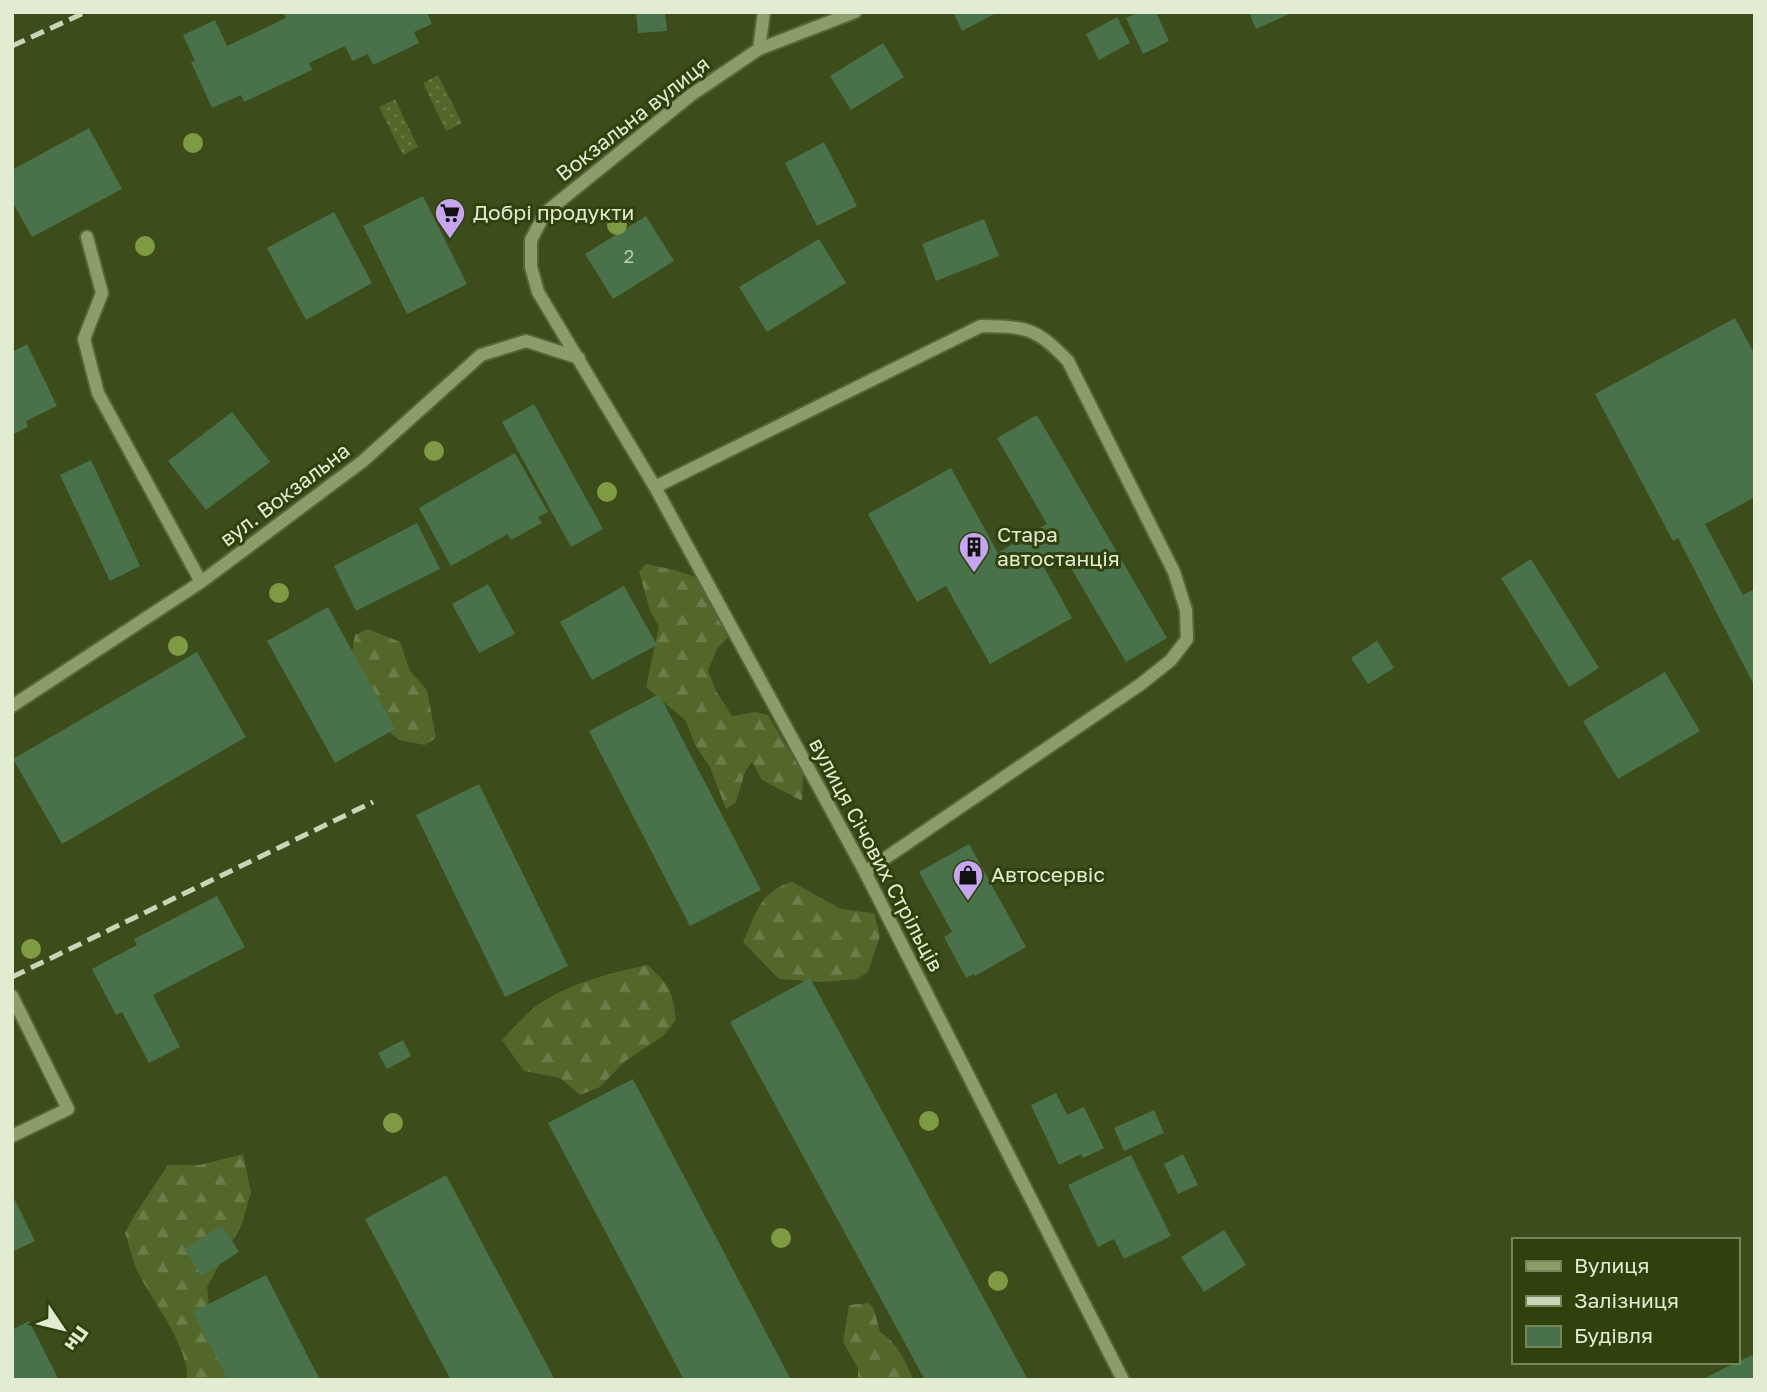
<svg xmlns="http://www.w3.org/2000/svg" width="1767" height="1392" font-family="'Golos Text',sans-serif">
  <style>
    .grass { fill: url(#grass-dots) }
    .forest { fill: url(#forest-firs) }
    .building { fill: #4a724a }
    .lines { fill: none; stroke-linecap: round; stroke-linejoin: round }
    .minor-casing { stroke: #58653b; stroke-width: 16 }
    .minor { stroke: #8b9e6a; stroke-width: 12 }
    .rail { stroke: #c9d5b7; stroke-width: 5; stroke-dasharray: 14 7; stroke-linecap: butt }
    .tree { fill: #7e9b43 }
    .labels { text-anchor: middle; stroke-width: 6; stroke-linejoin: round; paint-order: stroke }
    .number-label { font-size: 18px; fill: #bbceaf }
    .street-label { font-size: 21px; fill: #e1ecd1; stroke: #31410e }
    .poi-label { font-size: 21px; fill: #e1ecd1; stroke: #31410e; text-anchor: start }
  </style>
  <defs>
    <pattern id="grass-dots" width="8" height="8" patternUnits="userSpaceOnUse" patternTransform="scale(1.75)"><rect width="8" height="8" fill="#53672b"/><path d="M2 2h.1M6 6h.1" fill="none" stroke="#6b7d49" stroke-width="1.8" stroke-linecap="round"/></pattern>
    <pattern id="forest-firs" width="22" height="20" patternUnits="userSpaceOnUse" patternTransform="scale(1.75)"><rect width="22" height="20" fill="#53672b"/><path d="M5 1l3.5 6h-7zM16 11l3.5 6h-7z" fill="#6b7d49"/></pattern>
  </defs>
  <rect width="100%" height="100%" fill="#3c4c1a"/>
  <path class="grass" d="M438 75 462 123 446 131 423 83Z
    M395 99 418 147 403 155 379 107Z"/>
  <path class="forest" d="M646 564C668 569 699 572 714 592 722 603 724 623 729 636L717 649 708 670 716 691 732 716 755 712 768 715 803 774 802 801 762 780 752 762 745 772 736 802 726 809 710 767 695 745 686 721 646 687 659 626 650 611 639 571Z
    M368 629 400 642 410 671 427 690 436 738 425 745 399 740 379 723 350 664 355 635Z
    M792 882 841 909 874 913 880 936 868 972 857 979 822 982 779 979 743 942C756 914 759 892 792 882Z
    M647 965C669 984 673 991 676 1020L663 1036 624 1062 600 1087 580 1095 560 1078 524 1071 502 1040C511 1031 519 1021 529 1012 560 985 607 974 647 965Z
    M243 1154 251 1192 242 1224 207 1287 211 1328 234 1380H187C190 1347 151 1300 137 1270 132 1259 129 1245 125 1233L134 1216 168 1165H200Z
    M869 1303 874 1309 880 1332C898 1343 905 1361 914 1380H858V1368L843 1342 849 1305Z"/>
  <path class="building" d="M283 12H427L432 24 414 32 419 43 373 65 368 54 352 61 345 46 309 63 312 70 244 102 241 95 212 108 191 62 195 61 183 35 215 20 227 46 286 18Z
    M636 12H665L667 31 638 33Z
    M953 12H998L962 31Z
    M1139 12H1156L1169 41 1143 54 1126 18Z
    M1249 12H1294L1256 29Z
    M1117 17 1130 43 1099 60 1086 34Z
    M883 43 904 77 851 110 830 76Z
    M89 128 122 189 32 237 12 201V170Z
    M824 142 857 206 817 226 785 163Z
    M423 196 467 284 407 314 363 226Z
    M334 212 372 283 306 320 267 248Z
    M646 216 674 261 613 299 585 254Z
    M984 219 999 256 936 281 922 244Z
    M819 239 846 283 767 332 739 287Z
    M1735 318 1755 355V497L1705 524 1743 595 1755 589V687L1678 538 1673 541 1595 394Z
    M27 344 57 406 26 421 28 427 12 435V352Z
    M534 404 603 529 571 547 502 422Z
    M232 412 270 462 206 510 168 461Z
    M1037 415 1167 638 1126 662 1061 551 1041 562 1072 618 990 664 946 586 917 602 868 514 951 468 998 553 1026 536 1047 524 997 438Z
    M515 453 548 512 538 517 542 523 511 540 508 534 451 566 419 508Z
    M91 460 140 566 110 581 60 475Z
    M417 523 440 569 356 611 334 566Z
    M1531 559 1599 668 1569 687 1501 578Z
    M488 584 515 634 479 653 452 604Z
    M624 586 657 645 592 680 560 622Z
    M328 607 395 729 335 763 267 641Z
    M1377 641 1394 668 1368 684 1351 658Z
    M197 652 246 737 62 844 13 759Z
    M1665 672 1700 731 1618 779 1583 721Z
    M659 694 761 890 690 926 589 731Z
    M479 784 568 966 505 997 416 815Z
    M969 844 1026 947 975 976 974 974 966 978 944 937 952 932 919 872Z
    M217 896 245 947 153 995 180 1047 149 1063 122 1012 116 1015 92 969 137 945 134 939Z
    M810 978 1028 1380H925L730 1022Z
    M403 1040 411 1056 387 1069 378 1053Z
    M633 1079 791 1380H684L548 1123Z
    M1056 1093 1067 1115 1084 1107 1104 1148 1083 1158 1081 1154 1059 1165 1031 1105Z
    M1154 1110 1164 1133 1124 1151 1114 1128Z
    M1183 1154 1198 1185 1178 1194 1164 1164Z
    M1131 1155 1171 1236 1124 1259 1114 1239 1098 1247 1068 1185Z
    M446 1175 555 1380H451L365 1219Z
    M12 1194 35 1241 12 1252Z
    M222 1225 239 1252 201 1276 185 1249Z
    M1224 1230 1246 1265 1204 1292 1181 1257Z
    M266 1275 320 1380H228L193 1312Z
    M29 1321 59 1380H12V1330Z
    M1755 1354V1380H1701L1737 1362Z"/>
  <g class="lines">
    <g class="minor-casing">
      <path id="minor" d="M855 12 759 49 691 95 545 213 531 240V267L538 292 655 487 865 872 1123 1380
        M759 49 764 12
        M87 237 102 293 84 339 98 393 201 582
        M655 487 981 326C1027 327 1035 327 1068 361L1174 572 1186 610 1187 639 1171 660 1141 684 865 872
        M12 706 201 582 363 461 481 355 526 341 579 358
        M12 996 68 1109 12 1136"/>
    </g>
    <use href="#minor" class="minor"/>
    <path class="rail" d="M12 46 86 12
      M12 977 373 802"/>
  </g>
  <g class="tree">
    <circle cx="193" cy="143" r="10"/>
    <circle cx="617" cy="225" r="10"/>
    <circle cx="145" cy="246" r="10"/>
    <circle cx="434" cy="451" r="10"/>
    <circle cx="607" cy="492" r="10"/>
    <circle cx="279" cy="593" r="10"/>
    <circle cx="178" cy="646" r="10"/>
    <circle cx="31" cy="949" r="10"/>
    <circle cx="929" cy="1121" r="10"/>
    <circle cx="393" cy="1123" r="10"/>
    <circle cx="781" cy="1238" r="10"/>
    <circle cx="998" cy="1281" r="10"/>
  </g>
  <defs>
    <g id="supermarket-pin" transform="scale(1.575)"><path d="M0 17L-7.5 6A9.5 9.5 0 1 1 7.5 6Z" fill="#c7a6ef" stroke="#31410e"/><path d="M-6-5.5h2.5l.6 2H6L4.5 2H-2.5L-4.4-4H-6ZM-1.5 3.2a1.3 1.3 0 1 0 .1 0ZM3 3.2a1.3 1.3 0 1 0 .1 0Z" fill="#111"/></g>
    <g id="building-pin" transform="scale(1.575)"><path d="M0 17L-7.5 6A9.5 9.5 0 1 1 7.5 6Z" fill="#c7a6ef" stroke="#31410e"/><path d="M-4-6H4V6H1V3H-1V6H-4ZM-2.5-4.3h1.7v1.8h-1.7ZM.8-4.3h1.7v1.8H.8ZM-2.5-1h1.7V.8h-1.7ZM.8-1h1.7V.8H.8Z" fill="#111"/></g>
    <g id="shop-pin" transform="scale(1.575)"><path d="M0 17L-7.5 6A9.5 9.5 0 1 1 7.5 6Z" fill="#c7a6ef" stroke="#31410e"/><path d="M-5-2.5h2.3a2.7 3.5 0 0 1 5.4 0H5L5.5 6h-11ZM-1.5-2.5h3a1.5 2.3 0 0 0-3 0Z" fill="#111"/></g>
  </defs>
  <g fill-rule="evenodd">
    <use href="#supermarket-pin" x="450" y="213"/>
    <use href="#building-pin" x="974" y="547"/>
    <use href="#shop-pin" x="968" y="875"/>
  </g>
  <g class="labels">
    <g class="number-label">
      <text x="629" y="263">2</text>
    </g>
    <g class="street-label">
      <text transform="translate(633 119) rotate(-38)" y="7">Вокзальна вулиця</text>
      <text transform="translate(285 495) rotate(-37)" y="7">вул. Вокзальна</text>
      <text transform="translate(876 855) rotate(62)" y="7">вулиця Січових Стрільців</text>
    </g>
    <g class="poi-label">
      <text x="473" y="220">Добрі продукти</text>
      <text x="997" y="542">Стара<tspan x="997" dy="24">автостанція</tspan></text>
      <text x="991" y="882">Автосервіс</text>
    </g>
  </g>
  <rect width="1767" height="1392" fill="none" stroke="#e1ecd1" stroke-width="28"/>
  <rect x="1512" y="1238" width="228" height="126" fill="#31410e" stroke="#77855c" stroke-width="2"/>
  <rect x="1526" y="1261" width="35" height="10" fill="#8b9e6a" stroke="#77855c" stroke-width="2"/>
  <text x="1574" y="1273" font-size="21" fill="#e1ecd1">Вулиця</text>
  <rect x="1526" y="1296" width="35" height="10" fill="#c9d5b7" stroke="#77855c" stroke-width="2"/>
  <text x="1574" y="1308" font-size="21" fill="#e1ecd1">Залізниця</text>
  <rect x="1526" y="1326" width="35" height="21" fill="#4a724a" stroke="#77855c" stroke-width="2"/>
  <text x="1574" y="1343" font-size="21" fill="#e1ecd1">Будівля</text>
  <g transform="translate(63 1329) rotate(125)" stroke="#31410e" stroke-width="5" paint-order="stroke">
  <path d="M0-5L12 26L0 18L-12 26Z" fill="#e1ecd1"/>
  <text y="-10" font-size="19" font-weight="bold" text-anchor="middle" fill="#e1ecd1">Пн</text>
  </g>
</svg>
